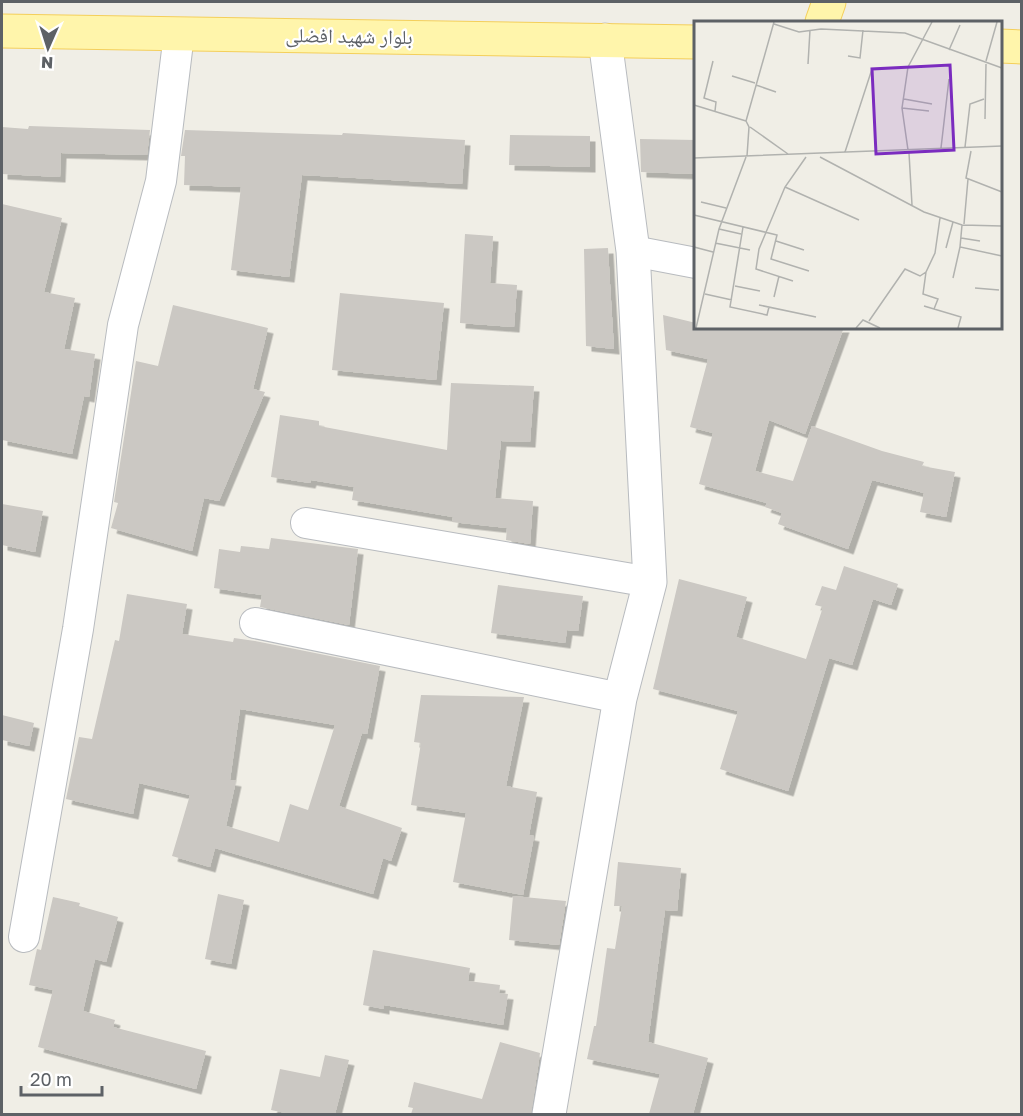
<svg xmlns="http://www.w3.org/2000/svg" width="1023" height="1116" font-family="'Golos Text','Noto Naskh Arabic',sans-serif">
  <style>
    .building { fill: #cbc8c3; fill-rule: evenodd; filter: url(#shadow) }
    .lines { fill: none; stroke-linecap: round; stroke-linejoin: round }
    .minor-casing { stroke: #b8bbbf; stroke-width: 32 }
    .tertiary-casing { stroke: #b8bbbf; stroke-width: 35 }
    .primary-casing { stroke: #f4cf5b; stroke-width: 35 }
    .minor { stroke: #fff; stroke-width: 30 }
    .tertiary { stroke: #fff; stroke-width: 33 }
    .primary { stroke: #fff5ab; stroke-width: 33 }
    .labels { text-anchor: middle; stroke-width: 4.5; stroke-linejoin: round; paint-order: stroke }
    .street-label { font-size: 20px; fill: #5d6166; stroke: #fff }
    .inset-road { fill: none; stroke: #b1b2af; stroke-width: 1.5 }
    .view { fill: #7b2cbf; fill-opacity: 0.15; stroke: #7b2cbf; stroke-width: 3 }
    .inset-edge { fill: none; stroke: #5d6166; stroke-width: 3 }
  </style>
  <defs>
    <filter id="shadow"><feDropShadow dx="5.5" dy="5.5" stdDeviation="0" flood-color="#0004"/></filter>
  </defs>
  <rect width="100%" height="100%" fill="#f0eee6"/>
  <path class="building" d="M29 126 150 130 147 155 61 153 60 177 2 174V127L28 129Z
    M185 130 342 135 343 133 465 140 462 184 302 175 289 277 231 270 241 187 184 185 185 156H181Z
    M510 135 590 136V167L509 165Z
    M640 139 696 140V174L641 172Z
    M2 204 62 218 44 292 75 298 64 349 95 354 89 397 84 396 72 454 2 440Z
    M465 234 493 236 490 283 517 285 514 327 460 323Z
    M608 248 610 284 614 349 586 346 584 249Z
    M340 293 444 303 436 380 332 370Z
    M173 305 268 328 253 389 265 392 219 501 204 498 192 551 111 528 118 503 114 502 136 361 158 366Z
    M663 315 696 323V327H844L805 434 769 420 755 471 793 481 812 426 882 451 924 462 922 466 955 472 946 517 920 512 924 493 872 480 848 549 778 524 782 513 765 507 767 503 699 484 713 433 690 427 708 359 666 350Z
    M451 383 534 386 530 442 501 441 495 498 533 501 530 544 506 540 507 528 452 522 453 517 352 500 354 487 311 480 310 483 271 477 280 415 319 421V426L447 450Z
    M2 504 43 511 35 552 2 545Z
    M271 538 358 549 349 625 260 607 262 595 214 588 219 549 240 552 241 546 269 549Z
    M844 566 898 584 891 605 873 599 852 665 829 658 788 791 720 769 738 711 653 689 679 579 747 597 736 637 806 659 823 607 815 605 822 586 836 590Z
    M498 585 583 596 578 631 567 630 565 643 491 633Z
    M127 594 187 604 182 634 233 642 234 638 255 641 380 666 367 734 362 733 339 806 402 828 391 861 383 858 373 894 215 848 210 867 172 856 190 795 139 783 133 814 66 799 79 737 92 739 115 640 119 641ZM240 709 335 725 308 810 290 804 279 842 226 826 236 781 230 780Z
    M421 695 524 697 506 786 537 792 529 835 534 836 523 895 453 882 466 813 411 805 421 743 414 742Z
    M2 715 34 723 29 746 2 740Z
    M618 862 681 868 677 911 665 910 648 1042 708 1058 693 1114H649L660 1074 587 1059 594 1026H596L607 948 615 949 622 906H614Z
    M218 894 244 900 231 964 205 959Z
    M513 896 566 901 559 945 509 940Z
    M53 897 80 903 79 906 118 917 106 962 95 959 83 1011 115 1020 113 1027 206 1051 196 1089 38 1047 53 990 29 985 37 949 41 950Z
    M373 950 470 968 468 981 500 985 499 993 508 994 503 1025 384 1005V1009L363 1005Z
    M500 1042 540 1053 531 1114H411L413 1108 408 1107 414 1082 482 1099Z
    M325 1055 349 1060 335 1114H291L271 1110 280 1069 320 1077Z"/>
  <g class="lines">
    <g class="minor-casing">
      <path id="minor" d="M633 251 696 263
        M306 523 650 582
        M255 623 620 698
        M24 937 78 629 123 325 161 181 179 34"/>
    </g>
    <g class="tertiary-casing">
      <path id="tertiary" d="M549 1114 620 698 650 582 633 251 605 40"/>
    </g>
    <g class="primary-casing">
      <path id="primary" d="M822 22 829 2
        M2 31 696 42
        M1000 46 1022 47"/>
    </g>
    <use href="#minor" class="minor"/>
    <use href="#tertiary" class="tertiary"/>
    <use href="#primary" class="primary"/>
  </g>
  <g class="labels">
    <g class="street-label">
      <text transform="translate(349 36) rotate(1)" y="7">بلوار شهید افضلی</text>
    </g>
  </g>
  <g transform="translate(694 21)">
    <rect width="308" height="308" fill="#f0eee6"/>
    <path class="inset-road" d="M80 3 105 11 127 8 211 12 308 47M255 29 266 4M154 35 166 37 169 9M19 40 10 77 22 81 21 90M292 40 303 1M114 43 116 9M38 55 61 62M62 64 82 71M210 78 238 83M0 84 52 100M208 87 235 90M291 98 292 43M56 106 94 133M271 126 276 83 290 78M247 127 255 58M214 129 208 87 214 46 238 1M277 130 272 157 308 171M151 131 178 48M215 132 218 184M53 135 55 106 52 100 80 1M126 136 230 191 268 204 308 205M0 137 308 125M91 166 165 199M7 181 32 187M0 194 83 214 77 238 115 250M270 203 274 158M268 204 266 226 308 235M49 206 36 286 73 294 75 286M25 208 47 213M267 217 286 220M82 220 110 229M21 222 56 229M0 226 19 231M252 227 259 201M232 251 229 273 244 278 240 288M259 257 266 226M99 260 62 248 65 228 91 166 112 136M41 265 66 270M281 267 305 269M11 273 38 279M80 276 85 255M65 284 122 296M230 285 267 296 264 307M175 300 211 248 226 255 232 251 241 232 246 197M2 307 25 208 52 136M162 307 169 299 186 307"/>
    <path class="view" d="M256 44 260 129 182 133 178 48Z"/>
    <rect width="308" height="308" class="inset-edge"/>
  </g>
  <rect width="1023" height="1116" fill="none" stroke="#5d6166" stroke-width="6"/>
  <g transform="translate(48 48) rotate(183)" stroke="#ffffff" stroke-width="4.5" paint-order="stroke">
  <path d="M0-4.5L10 22L0 15L-10 22Z" fill="#5d6166"/>
  <text y="-9" font-size="16" font-weight="bold" text-anchor="middle" fill="#5d6166">N</text>
  </g>
  <path d="M21 1086v9h81v-9" fill="none" stroke="#5d6166" stroke-width="3"/>
  <text x="30" y="1086" font-size="18" fill="#5d6166" stroke="#ffffff" stroke-width="4.5" paint-order="stroke">20 m</text>
</svg>
